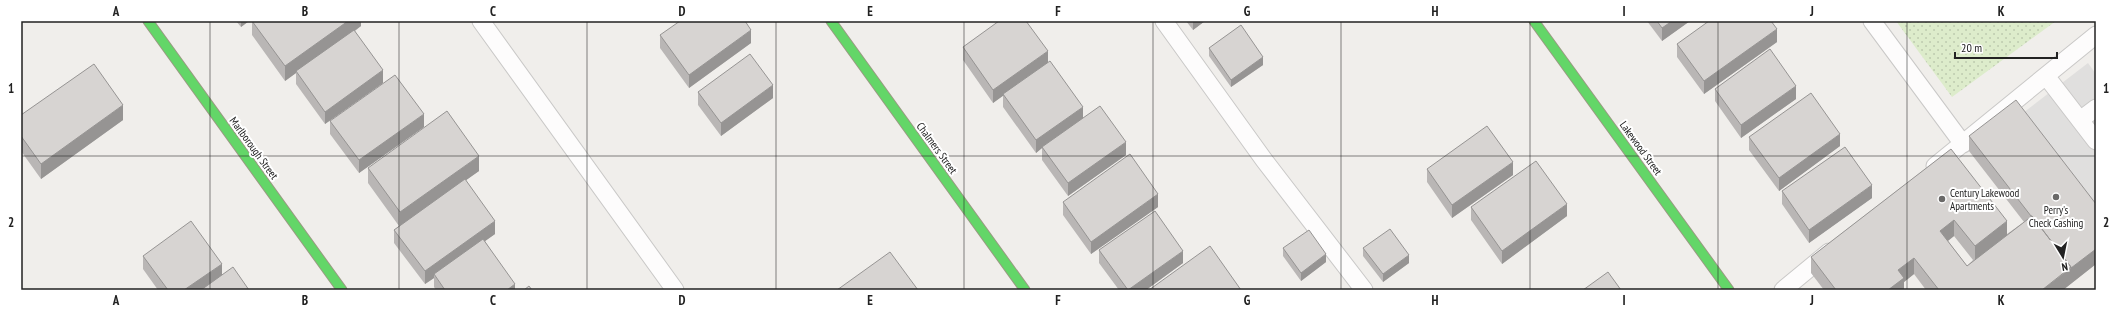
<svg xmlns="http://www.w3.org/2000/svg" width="2117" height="311" font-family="'PT Sans Narrow',sans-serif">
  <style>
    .grass { fill: url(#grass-dots) }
    .parking { fill: #e0dfde }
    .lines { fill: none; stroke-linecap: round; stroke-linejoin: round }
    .lane-casing { stroke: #c9c8c7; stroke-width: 19 }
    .fast-casing { stroke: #999a82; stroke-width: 11 }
    .lane { stroke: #fdfcfc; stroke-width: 17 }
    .fast { stroke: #63d668; stroke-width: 9 }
    .wall { fill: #b9b6b5; fill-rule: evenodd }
    .shaded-wall { fill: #969493 }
    .building { fill: #d7d4d2; stroke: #969493 }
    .grid { fill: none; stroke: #222; stroke-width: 1; stroke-opacity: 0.55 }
    .poi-dot { fill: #6a6968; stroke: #fff; stroke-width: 1.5 }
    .labels { text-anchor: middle; stroke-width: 4; stroke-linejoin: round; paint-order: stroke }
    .street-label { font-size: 11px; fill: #222; stroke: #fff }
    .poi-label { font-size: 11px; fill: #222; stroke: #fff; text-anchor: start }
    .neatline { fill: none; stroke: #222; stroke-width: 1.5 }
    .grid-label { font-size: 13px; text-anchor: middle; font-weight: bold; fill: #222 }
  </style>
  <defs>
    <pattern id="grass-dots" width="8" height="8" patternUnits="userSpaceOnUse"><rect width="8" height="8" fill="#ddeccb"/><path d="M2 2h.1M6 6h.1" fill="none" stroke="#bdcaae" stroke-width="1.8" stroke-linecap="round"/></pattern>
  </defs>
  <rect width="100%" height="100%" fill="#f0eeeb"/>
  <path class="grass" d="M1896 21H2056L1952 97Z"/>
  <path class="parking" d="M2088 63 2096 74V210L2023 113Z"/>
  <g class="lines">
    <g class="lane-casing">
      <path id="lane" d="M481 21 675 290
        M1164 21 1264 160 1364 290
        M1872 21 1963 144
        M2046 76 2096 141
        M2080 120 2096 108
        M1935 166 2096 35
        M1783 290 1829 252"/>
    </g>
    <g class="fast-casing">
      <path id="fast" d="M148 21 342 290
        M831 21 1025 290
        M1534 21 1729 290"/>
    </g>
    <use href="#lane" class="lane"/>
    <use href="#fast" class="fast"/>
  </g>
  <path class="wall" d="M236 21H249L241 27Z
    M252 21H361V26L355 31 383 83 325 124 296 84V73L285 81 252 35Z
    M1186 21H1205L1193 30Z
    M1647 21H1690L1662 41Z
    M660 35 751 43 689 88 660 48Z
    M1777 42 1704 94 1677 57V44Z
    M963 47 1048 62 1083 118 1126 155 1068 196 1042 160V148L1036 153 1003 107V95L993 103 963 60Z
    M1209 48 1263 65 1231 87 1209 56Z
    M1715 89 1796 99 1741 138 1715 101Z
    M698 92 773 98 721 136 698 105Z
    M21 115 123 120 41 179 21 151Z
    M330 121 424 127 359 173 330 134Z
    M1969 136 2096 204V264L2063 290H1926L1914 274 1904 282V290H1824L1811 273V257L1951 149 2007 234 2024 222 1969 151ZM1954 236 1973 260 1967 266 1948 241Z
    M1749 137 1840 146 1779 191 1749 150Z
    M368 168 479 171 466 180 495 234 485 241 515 290H436L434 287V278L425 284 394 243V230L399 226 368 183Z
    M1427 169 1513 175 1452 218 1427 182Z
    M1782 191 1872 198 1809 243 1782 204Z
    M1063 202 1158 207 1091 254 1063 215Z
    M1471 207 1567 216 1502 264 1471 220Z
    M1283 248 1326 262 1301 281 1283 256Z
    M1363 248 1409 263 1383 282 1363 256Z
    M1099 250 1183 263 1146 290H1119L1099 263Z
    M143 256 222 275 249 290H158L143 269Z"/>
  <path class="shaded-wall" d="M241 21H249L241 27Z
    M348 21H361V26L297 72 296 71V73L285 81V66Z
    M1194 21H1205L1193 30V22Z
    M1672 21H1690L1662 41V28Z
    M1777 29V42L1704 94V81Z
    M751 30V43L689 88V75Z
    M1048 51V64L993 103V90Z
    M1263 57V65L1231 87V80Z
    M383 70V83L325 124V112Z
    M773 85V98L721 136V123Z
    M1796 86V99L1741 138V125Z
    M123 105V120L41 179V164Z
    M1083 107V119L1042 147V148L1036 153V140Z
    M424 114V127L359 173V160Z
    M1840 134V146L1779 191V178Z
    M1126 142V155L1068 196V183Z
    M479 156V171L400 227V212Z
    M1513 162V175L1452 218V205Z
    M1872 185V198L1809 243V230Z
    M1158 194V207L1091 254V242Z
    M1567 204V216L1502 264V251Z
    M1954 220V236L1940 247V231Z
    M495 221V234L436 276 434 274V278L425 284V271Z
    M2007 221V237L1975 262V246Z
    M2096 249V264L2063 290H2042Z
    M1183 251V263L1146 290H1128Z
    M1326 254V262L1301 281V273Z
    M1409 255V263L1383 282V274Z
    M1914 258V274L1904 282V290H1888L1898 270Z
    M222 264V276L202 290H184Z
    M515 284V290H507Z"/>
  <path class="building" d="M252 21H348L285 66Z
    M680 21H745L751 30 689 75 660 35Z
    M999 21H1026L1048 51 993 90 963 47Z
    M1657 21H1672L1662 28Z
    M1709 21H1771L1777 29 1704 81 1677 44Z
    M1241 25 1263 57 1231 80 1209 48Z
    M354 30 383 70 325 112 296 71Z
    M1770 49 1796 86 1741 125 1715 89Z
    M750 54 773 85 721 123 698 92Z
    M1050 61 1083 107 1036 140 1003 94Z
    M94 64 123 105 41 164 21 136V115Z
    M395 75 424 114 359 160 330 121Z
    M1811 93 1840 134 1779 178 1749 137Z
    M2016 100 2096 204V249L2071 268V267L2032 216H2031L1969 136Z
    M1100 106 1126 142 1068 183 1042 147Z
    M447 111 479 156 400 212 368 168Z
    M1487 126 1513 162 1452 205 1427 169Z
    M1845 147 1872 185 1809 230 1782 191Z
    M1951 149 2007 221 1975 246 1954 220 1940 231 1967 266 2032 216 2071 267 2042 290H1939L1914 258 1898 270 1904 278 1888 290H1836L1811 257Z
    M1130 154 1158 194 1091 242 1063 202Z
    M1536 161 1567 204 1502 251 1471 207Z
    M465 179 495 221 425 271 394 230Z
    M1155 211 1183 251 1128 290 1099 250Z
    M191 221 222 264 184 290H168L143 256Z
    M1390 229 1409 255 1383 274 1363 248Z
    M1309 230 1326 254 1301 273 1283 248Z
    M483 239 515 284 507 290H445L434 274Z
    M1210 246 1241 290H1149Z
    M890 252 918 290H837Z
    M233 267 249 290H201Z
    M1608 272 1621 290H1583Z
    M529 286 532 290H524Z"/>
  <path class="grid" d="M210 21V290M399 21V290M587 21V290M776 21V290M964 21V290M1153 21V290M1341 21V290M1530 21V290M1718 21V290M1907 21V290M21 156H2096"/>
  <g class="poi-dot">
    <circle cx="2056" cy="197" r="4"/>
    <circle cx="1942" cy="199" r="4"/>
  </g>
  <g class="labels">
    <g class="street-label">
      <text transform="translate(254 148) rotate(54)" y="4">Marlborough Street</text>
      <text transform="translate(937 148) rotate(54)" y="4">Chalmers Street</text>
      <text transform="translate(1641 148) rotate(54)" y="4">Lakewood Street</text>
    </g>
    <g class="poi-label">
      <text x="1950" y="197">Century Lakewood<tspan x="1950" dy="13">Apartments</tspan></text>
      <text x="2056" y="214" text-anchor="middle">Perry's<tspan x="2056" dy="13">Check Cashing</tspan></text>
    </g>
  </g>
  <rect width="2117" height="311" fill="none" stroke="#ffffff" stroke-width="44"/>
  <g transform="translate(2063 257) rotate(170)" stroke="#ffffff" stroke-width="3" paint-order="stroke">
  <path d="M0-3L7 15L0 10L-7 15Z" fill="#222222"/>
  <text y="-6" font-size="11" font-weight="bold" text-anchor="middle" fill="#222222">N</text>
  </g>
  <path d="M1955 52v6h102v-6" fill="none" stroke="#222222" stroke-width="2"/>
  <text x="1961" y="52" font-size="12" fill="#222222" stroke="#ffffff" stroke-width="3" paint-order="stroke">20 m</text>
  <rect x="22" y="22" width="2073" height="267" class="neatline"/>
  <g class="grid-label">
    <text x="116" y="16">A</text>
    <text x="305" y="16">B</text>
    <text x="493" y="16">C</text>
    <text x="682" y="16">D</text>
    <text x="870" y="16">E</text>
    <text x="1058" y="16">F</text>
    <text x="1247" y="16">G</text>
    <text x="1435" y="16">H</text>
    <text x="1624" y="16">I</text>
    <text x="1812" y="16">J</text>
    <text x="2001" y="16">K</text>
    <text x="11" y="93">1</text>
    <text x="2106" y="93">1</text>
    <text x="11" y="227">2</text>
    <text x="2106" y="227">2</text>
    <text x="116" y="305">A</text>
    <text x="305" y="305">B</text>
    <text x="493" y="305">C</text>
    <text x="682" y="305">D</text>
    <text x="870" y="305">E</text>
    <text x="1058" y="305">F</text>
    <text x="1247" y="305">G</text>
    <text x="1435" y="305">H</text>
    <text x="1624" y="305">I</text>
    <text x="1812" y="305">J</text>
    <text x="2001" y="305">K</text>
  </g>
</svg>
